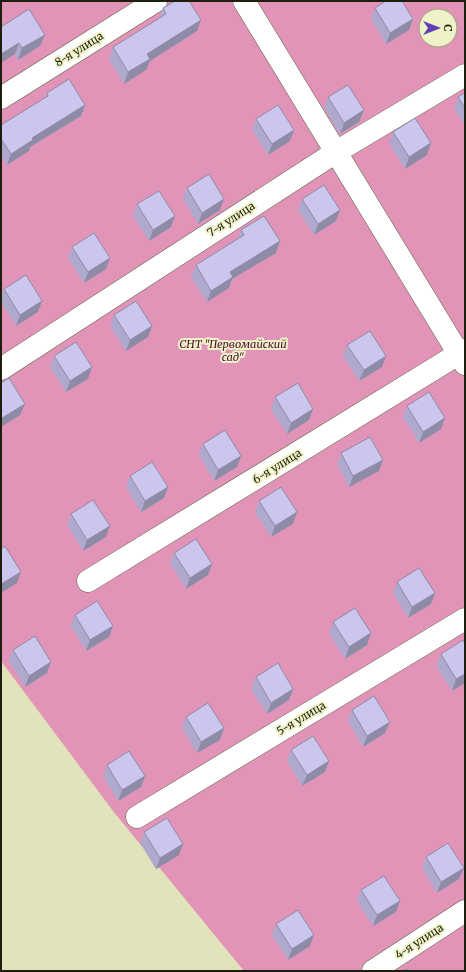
<svg xmlns="http://www.w3.org/2000/svg" width="466" height="972" font-family="Merriweather,serif">
  <style>
    .green { fill: #e294b8; fill-rule: evenodd }
    .lines { fill: none; stroke-linecap: round; stroke-linejoin: round }
    .minor-casing { stroke: #5f613c; stroke-width: 23 }
    .minor { stroke: #fff; stroke-width: 22 }
    .wall { fill: #afaacd }
    .shaded-wall { fill: #8e8ba7 }
    .building { fill: #cbc6ee; stroke: #8e8ba7 }
    .labels { text-anchor: middle; stroke-width: 4; stroke-linejoin: round; paint-order: stroke }
    .street-label { font-size: 11px; fill: #1d1e0e; stroke: #eff2c7 }
    .park-label { font-size: 11px; font-style: italic; fill: #4d0c31; stroke: #eff2c7 }
  </style>
  <rect width="100%" height="100%" fill="#e1e4bb"/>
  <path class="green" d="M1 1H465V971H244L113 811 1 661ZM426 16H450V40H426Z"/>
  <g class="lines">
    <g class="minor-casing">
      <path id="minor" d="M244 1 465 364
        M1 98 156 1
        M1 369 336 152 465 75
        M88 581 465 350
        M137 817 465 619
        M373 971 465 911"/>
    </g>
    <use href="#minor" class="minor"/>
  </g>
  <path class="wall" d="M163 8 197 31 150 61 146 70 124 84 109 59 113 47 159 18Z
    M375 8 413 19 409 30 386 44 371 19Z
    M1 27 45 35 40 46 18 60 15 54Z
    M47 93 85 105 81 116 30 147 29 151 7 165 1 156V125L45 98Z
    M465 93V125L454 109 458 97Z
    M328 97 364 110 359 122 340 134 324 108Z
    M256 119 290 141 268 155 252 130Z
    M393 132 431 143 427 155 405 169 389 143Z
    M187 188 220 210 198 224 183 199Z
    M302 199 336 221 314 235 298 210Z
    M137 204 175 216 171 227 149 241 133 216Z
    M241 230 280 241 276 253 232 279 229 288 207 302 191 277 196 265 238 238Z
    M72 247 110 258 106 269 84 283 68 258Z
    M4 289 42 301 38 312 16 326 1 302V298Z
    M114 315 152 326 148 337 126 351 110 326Z
    M347 345 382 367 359 381 343 356Z
    M54 356 88 379 66 392 50 367Z
    M275 397 309 420 287 434 271 409Z
    M407 406 445 418 441 429 419 443 403 417Z
    M203 444 241 456 237 467 214 481 199 455Z
    M341 453 383 460 379 471 349 487 337 464Z
    M130 476 168 487 164 498 141 512 126 487Z
    M259 501 293 524 271 537 255 512Z
    M71 514 106 537 83 551 67 525Z
    M174 553 212 564 208 575 186 589 170 564Z
    M397 582 435 593 431 604 408 618 393 593Z
    M75 615 113 626 109 637 86 651 71 626Z
    M333 622 371 633 367 645 345 659 329 633Z
    M465 644V683L452 691 436 666 441 654Z
    M13 650 47 673 25 687 9 661Z
    M256 677 293 689 289 700 267 714 251 689Z
    M352 710 385 733 363 747 348 721Z
    M186 717 224 728 220 740 197 753 182 728Z
    M291 750 325 772 302 786 287 761Z
    M107 765 145 776 141 787 118 801 103 776Z
    M144 832 183 844 179 855 156 869 140 843Z
    M426 857 464 868 459 879 437 893 422 868Z
    M361 890 400 901 396 912 373 926 357 901Z
    M276 924 310 946 288 960 272 935Z"/>
  <path class="shaded-wall" d="M413 19 409 30 386 44 390 33Z
    M201 20 197 31 150 61 146 70 124 84 128 72 147 54Z
    M45 35 40 46 18 60 22 48Z
    M19 43 15 54 1 63V54Z
    M85 105 81 116 30 147 29 151 7 165 11 154 32 138Z
    M364 110 359 122 340 134 344 123Z
    M294 130 290 141 268 155 272 144Z
    M431 143 427 155 405 169 409 157Z
    M224 199 220 210 198 224 202 213Z
    M340 210 336 221 314 235 318 224Z
    M175 216 171 227 149 241 153 230Z
    M280 241 276 253 232 279 229 288 207 302 211 291 230 272Z
    M110 258 106 269 84 283 88 272Z
    M42 301 38 312 16 326 20 315Z
    M152 326 148 337 126 351 130 340Z
    M386 356 382 367 359 381 364 370Z
    M92 367 88 379 66 392 70 381Z
    M25 404 20 415 1 427V421L2 418Z
    M313 409 309 420 287 434 291 423Z
    M445 418 441 429 419 443 423 432Z
    M241 456 237 467 214 481 218 470Z
    M383 460 379 471 349 487 353 476Z
    M168 487 164 498 141 512 145 501Z
    M297 512 293 524 271 537 275 526Z
    M110 526 106 537 83 551 87 540Z
    M212 564 208 575 186 589 190 578Z
    M21 572 17 583 1 593V584Z
    M435 593 431 604 408 618 412 607Z
    M113 626 109 637 86 651 90 640Z
    M371 633 367 645 345 659 349 647Z
    M51 662 47 673 25 687 29 676Z
    M465 674V683L452 691 456 679Z
    M293 689 289 700 267 714 271 703Z
    M390 722 385 733 363 747 367 736Z
    M224 728 220 740 197 753 201 742Z
    M329 761 325 772 302 786 307 775Z
    M145 776 141 787 118 801 122 790Z
    M183 844 179 855 156 869 160 858Z
    M464 868 459 879 437 893 441 882Z
    M400 901 396 912 373 926 377 915Z
    M314 935 310 946 288 960 292 949Z"/>
  <path class="building" d="M175 1H189L201 20 147 54 150 59 128 72 113 47 166 14 163 8Z
    M386 1H402L413 19 390 33 375 8Z
    M29 9 45 35 22 48 19 43 1 54V27Z
    M69 79 85 105 32 138 33 140 11 154 1 139V125L48 96 47 93Z
    M348 85 364 110 344 123 328 97Z
    M465 93V108L458 97Z
    M278 105 294 130 272 144 256 119Z
    M415 118 431 143 409 157 393 132Z
    M209 174 224 199 202 213 187 188Z
    M324 185 340 210 318 224 302 199Z
    M159 191 175 216 153 230 137 204Z
    M264 216 280 241 230 272 233 277 211 291 196 265 244 235 241 230Z
    M94 233 110 258 88 272 72 247Z
    M26 275 42 301 20 315 4 289Z
    M136 301 152 326 130 340 114 315Z
    M370 331 386 356 364 370 347 345Z
    M76 342 92 367 70 381 54 356Z
    M9 378 25 404 2 418 1 415V383Z
    M298 383 313 409 291 423 275 397Z
    M429 392 445 418 423 432 407 406Z
    M225 430 241 456 218 470 203 444Z
    M370 437 383 460 353 476 341 453Z
    M152 462 168 487 145 501 130 476Z
    M281 487 297 512 275 526 259 501Z
    M93 500 110 526 87 540 71 514Z
    M196 539 212 564 190 578 174 553Z
    M5 546 21 572 1 584V549Z
    M419 568 435 593 412 607 397 582Z
    M97 601 113 626 90 640 75 615Z
    M355 608 371 633 349 647 333 622Z
    M35 636 51 662 29 676 13 650Z
    M463 640 465 644V674L456 679 441 654Z
    M278 663 293 689 271 703 256 677Z
    M374 696 390 722 367 736 352 710Z
    M208 703 224 728 201 742 186 717Z
    M313 736 329 761 307 775 291 750Z
    M129 751 145 776 122 790 107 765Z
    M167 818 183 844 160 858 144 832Z
    M448 843 464 868 441 882 426 857Z
    M384 876 400 901 377 915 361 890Z
    M298 910 314 935 292 949 276 924Z
    M407 969 408 971H402Z"/>
  <g class="labels">
    <g class="street-label">
      <text transform="translate(79 49) rotate(-32)" y="4">8-я улица</text>
      <text transform="translate(231 219) rotate(-33)" y="4">7-я улица</text>
      <text transform="translate(277 466) rotate(-32)" y="4">6-я улица</text>
      <text transform="translate(301 718) rotate(-31)" y="4">5-я улица</text>
      <text transform="translate(419 941) rotate(-33)" y="4">4-я улица</text>
    </g>
    <g class="park-label">
      <text x="233" y="348">СНТ "Первомайский<tspan x="233" dy="13">сад"</tspan></text>
    </g>
  </g>
  <rect width="466" height="972" fill="none" stroke="#1d1e0e" stroke-width="4"/>
  <g transform="translate(438 28) rotate(90)"><circle r="19" fill="#eff2c7" stroke="#9b9d7d"/>
  <path d="M0-3L7 15L0 10L-7 15Z" fill="#5f3db5"/>
  <text y="-6" font-size="11" font-weight="bold" text-anchor="middle" fill="#1d1e0e">С</text>
  </g>
</svg>
